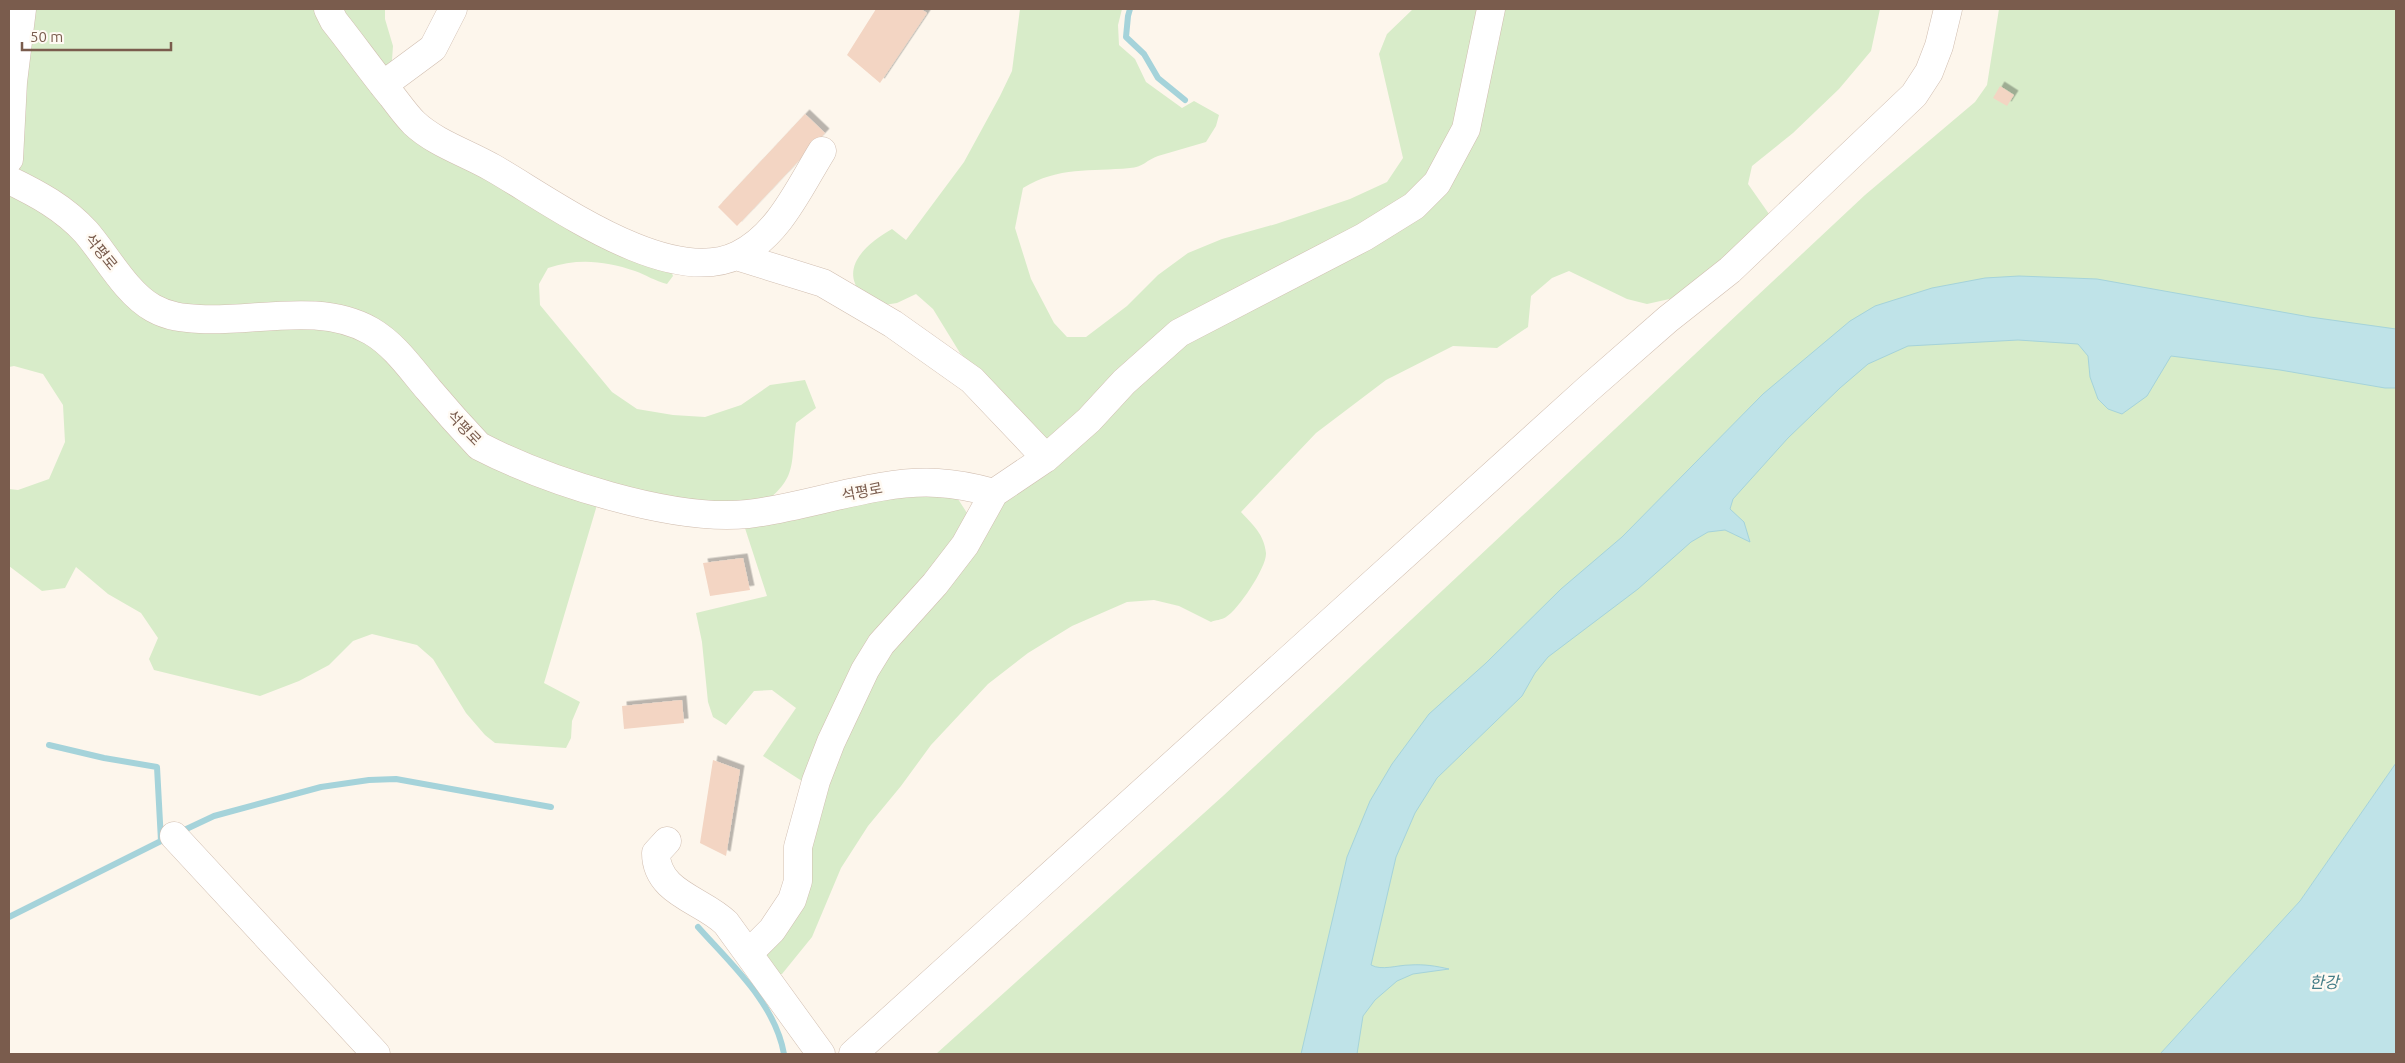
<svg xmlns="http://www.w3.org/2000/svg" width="2405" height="1063" font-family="Ubuntu,'Noto Sans KR',sans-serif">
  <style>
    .green { fill: #d8ecc9 }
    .water { fill: #bfe3e8; stroke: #a5d3da }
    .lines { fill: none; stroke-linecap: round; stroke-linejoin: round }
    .stream { stroke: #a5d3da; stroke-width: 6 }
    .building { fill: #f3d5c3; filter: url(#shadow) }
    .minor-casing { stroke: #d1beb0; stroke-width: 29 }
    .minor { stroke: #fff; stroke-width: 28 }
    .labels { text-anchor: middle; stroke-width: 5; stroke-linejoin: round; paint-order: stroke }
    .street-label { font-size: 15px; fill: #7a5c4d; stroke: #fffaf3 }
    .water-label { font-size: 16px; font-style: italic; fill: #437c86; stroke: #fffaf3 }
  </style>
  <defs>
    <filter id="shadow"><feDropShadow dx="4.5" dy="-4.5" stdDeviation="0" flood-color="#0004"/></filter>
  </defs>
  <rect width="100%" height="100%" fill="#fdf6ec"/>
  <path class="green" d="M9 9H385V19L393 46 389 102 668 263 673 276 667 284C655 281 646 275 635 271 605 261 578 258 548 268L539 284 540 305 612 392 637 409 673 415 705 417 741 405 770 385 805 380 816 408 796 423C790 465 799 478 760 506L597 505 544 683 580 702 572 721 571 738 566 748 495 743 485 735 466 713 433 659 417 645 372 634 353 641 329 665 299 681 260 696 154 670 149 659 158 638 141 613 108 594 76 567 65 588 42 591 9 566V489L18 490 49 479 65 442 63 405 43 374 14 366 9 367Z
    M1020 9H1122L1118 25 1119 45 1135 59 1146 82 1182 108 1194 101 1219 115 1216 126 1206 142C1190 147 1174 151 1158 156 1148 159 1142 168 1130 168 1090 172 1059 166 1023 188L1015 228 1031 279 1054 323 1067 337H1086L1127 306 1158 275 1188 253 1222 239 1276 224 1350 199 1387 182 1403 158 1379 54 1387 34 1413 9H1880L1871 51 1839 89 1793 133 1752 166 1748 184 1769 214 1740 247 1683 296 1647 304 1627 299 1569 271 1552 278 1531 296 1528 327 1497 348 1453 346 1386 380 1316 433 1241 512C1253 525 1264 534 1266 553 1267 567 1238 610 1226 617 1222 620 1215 620 1211 622L1179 606 1154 600 1127 602 1072 626 1028 653 988 684 931 745 901 786 868 826 841 868 812 937 782 974H771L765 959 819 792 763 756 796 708 772 690 754 691 726 725 713 717 708 702 702 642 696 613 767 596 743 522 941 491 958 499 967 513 1047 442 960 353 933 309 916 294 897 303 878 306C873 302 864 297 860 292 839 265 871 241 892 229L906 240 964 162 1000 96 1012 71Z
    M1999 9H2396V763L2300 901 2160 1054H936L1223 796 1865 195 1975 102 1987 85Z"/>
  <path class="water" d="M2019 276 2097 279 2310 317 2396 329V388H2385L2280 370 2171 356 2147 396 2122 414 2108 409 2098 399 2090 377 2088 356 2078 344 2018 340 1908 346 1868 364 1840 388 1788 438 1733 499 1730 509 1744 522 1750 542 1725 530 1708 532 1691 542 1638 589 1548 657 1535 673 1522 696 1437 778 1415 813 1396 857 1371 965C1382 971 1397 965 1410 965 1424 964 1436 966 1449 969L1413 974 1397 981 1375 1000 1363 1016 1357 1054H1301L1347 857 1370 801 1392 764 1429 714 1486 663 1561 589 1622 537 1763 394 1850 321 1875 306 1932 288 1985 278Z
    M2396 763V1054H2160L2300 901Z"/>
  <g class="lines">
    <path class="stream" d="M1130 9 1128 16 1126 37 1144 54 1158 78 1185 100
      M49 745 104 758 157 767 161 841
      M180 832 214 816 321 787 369 780 396 779 551 807
      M9 917 169 837
      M698 927C731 964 775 1003 784 1054"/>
  </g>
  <path class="building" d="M876 9H921L927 13 880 83 847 55Z
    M2000 86 2014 95 2007 106 1993 98Z
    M805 114 825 133 737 226 718 207Z
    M743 558 750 590 710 596 703 563Z
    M682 700 684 723 624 729 622 706Z
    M713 760 740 770 726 856 700 843Z"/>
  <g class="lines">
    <g class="minor-casing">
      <path id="minor" d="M328 9 334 21C354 46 372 72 392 96 399 105 406 115 414 123 435 143 467 153 493 168 551 201 668 289 738 255 779 235 799 188 822 151
        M383 85 433 48 453 9
        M9 159 13 82 22 9
        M9 180C38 194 64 208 86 232 106 255 126 293 153 308 169 317 183 318 200 319 256 322 320 302 371 331 395 345 411 369 429 390 445 409 462 428 479 446 547 481 672 522 748 514 808 507 879 479 938 483 958 484 976 488 994 493
        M736 256 823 283 893 324 972 380 1046 458
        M174 836 376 1054
        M667 841 656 853C656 893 703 900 726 923L821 1054
        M749 953 772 930 792 900 798 881V847L816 781 831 742 865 670 881 644 935 584 965 545 994 493 1046 458 1089 420 1124 382 1179 333 1364 237 1414 206 1437 183 1466 129 1491 9
        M853 1054 1588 389 1668 319 1730 270 1914 95 1929 72 1939 46 1948 9"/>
    </g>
    <use href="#minor" class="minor"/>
  </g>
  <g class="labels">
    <g class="street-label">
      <text transform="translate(101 252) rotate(51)" y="5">석평로</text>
      <text transform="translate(464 428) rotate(46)" y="5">석평로</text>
      <text transform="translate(862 492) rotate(-11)" y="5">석평로</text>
    </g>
    <g class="water-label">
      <text x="2324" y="988">한강</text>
    </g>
  </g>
  <rect width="2405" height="1063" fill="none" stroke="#7a5c4d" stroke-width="20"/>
  <path d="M22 42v8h149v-8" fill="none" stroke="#7a5c4d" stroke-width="2.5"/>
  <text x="30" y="42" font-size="15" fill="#7a5c4d" stroke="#fffaf3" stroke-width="4" paint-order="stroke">50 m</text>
</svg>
